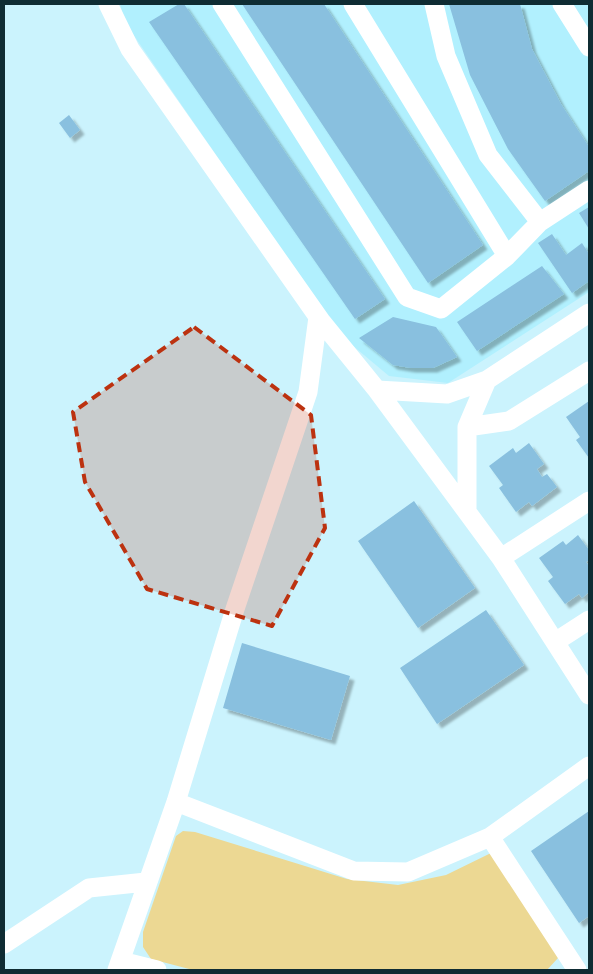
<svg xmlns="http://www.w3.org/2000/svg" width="593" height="974" font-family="Rubik,sans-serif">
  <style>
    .built { fill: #b1f0fe }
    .green { fill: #ecd893 }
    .building { fill: #89c0df; filter: url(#shadow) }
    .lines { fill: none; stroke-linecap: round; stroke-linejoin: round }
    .minor { stroke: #fff; stroke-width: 19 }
    .marked { fill: #bc3210; fill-opacity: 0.2; stroke: #bc3210; stroke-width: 4; stroke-dasharray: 10 6; stroke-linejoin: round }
  </style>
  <defs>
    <filter id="shadow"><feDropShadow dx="4.5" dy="4.5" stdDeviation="1" flood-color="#0004"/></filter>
  </defs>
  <rect width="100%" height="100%" fill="#cbf3fd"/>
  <path class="built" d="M120 4H589V292L448 383 389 376 340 335 126 24Z"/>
  <path class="green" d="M183 831 195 832 347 879 398 885 446 875 491 853 559 950 558 958 547 970H193L151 959 143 947V932L176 836Z"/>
  <path class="building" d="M179 4H184L385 299 355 319 149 22Z
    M242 4H324L483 245 428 283Z
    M449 4H520L532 49 561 104 589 147V171L545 201 508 149 470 75Z
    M69 115 80 130 70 138 59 123Z
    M589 207V229L579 213Z
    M552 234 566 255 582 243 589 254V281L572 293 538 243Z
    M542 266 564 294 477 351 457 322Z
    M393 317 436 327 457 357 433 368H411L393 365 359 338Z
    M589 401V458L576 440 580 437 566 417Z
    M529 443 544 464 537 469 542 477 547 474 557 487 532 506 529 502 516 512 499 488 503 485 489 466 513 448 516 453Z
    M414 501 475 588 418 628 358 541Z
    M578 535 589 550V560L586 562 589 566V592L582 598 579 594 565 604 548 581 553 577 539 558 563 541 566 545Z
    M486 610 524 665 437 724 400 668Z
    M242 643 350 676 331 740 223 708Z
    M589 811V916L579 923 531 851Z"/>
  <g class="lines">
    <path class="minor" d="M108 4 130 49 321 321 377 390 501 558 589 695
      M222 4 407 297 441 309 507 256
      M353 4 507 256 540 222 589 190
      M434 4 446 56 488 155 540 222
      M562 4 589 47
      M377 390 447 394 487 380 589 313
      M467 427 509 421 589 371
      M467 511V427L487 380
      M501 558 589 501
      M555 642 589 620
      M176 802 354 871 408 872 490 837 589 766
      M490 837 577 970
      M4 944 89 888 146 882
      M121 961 157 970
      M117 970 176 802 235 609 308 392 318 317"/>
  </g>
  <path class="marked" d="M194 327 311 415 325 528 272 626 147 589 85 482 73 412Z"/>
  <rect width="593" height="974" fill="none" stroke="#0f2c33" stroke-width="10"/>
</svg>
